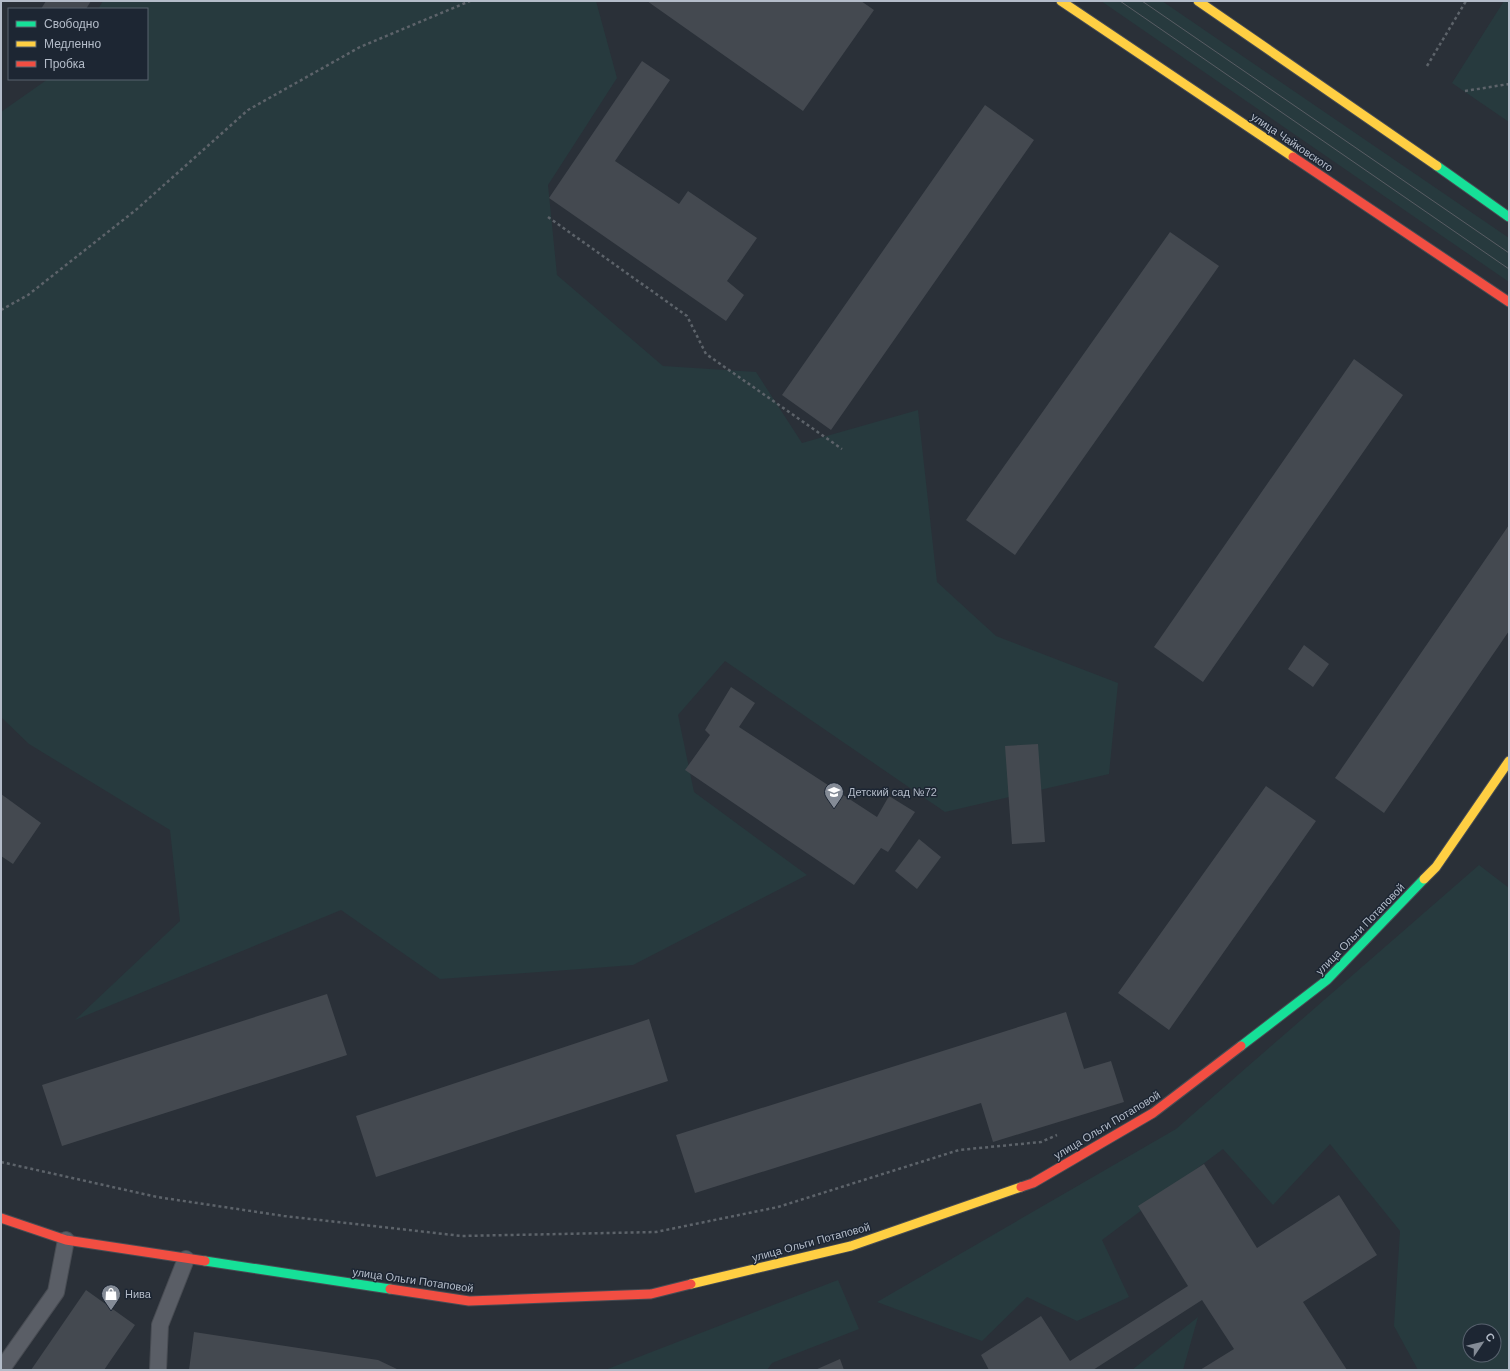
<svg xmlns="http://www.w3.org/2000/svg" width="1510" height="1371" font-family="Helvetica,sans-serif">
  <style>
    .green { fill: #273a3e; fill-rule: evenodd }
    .building { fill: #444950 }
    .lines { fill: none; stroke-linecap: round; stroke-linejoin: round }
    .lane-casing { stroke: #484c53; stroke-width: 18 }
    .fast-casing { stroke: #484c53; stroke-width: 11 }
    .slow-casing { stroke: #484c53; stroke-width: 11 }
    .jam-casing { stroke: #484c53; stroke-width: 11 }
    .path { stroke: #5d636a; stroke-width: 2.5; stroke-dasharray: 3 3; stroke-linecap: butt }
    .lane { stroke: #5a5e66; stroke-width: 16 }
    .fast { stroke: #16e098; stroke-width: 9 }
    .slow { stroke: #ffcf43; stroke-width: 9 }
    .jam { stroke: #f24e42; stroke-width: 9 }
    .tram { stroke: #595d64; stroke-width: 1 }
    .labels { text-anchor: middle; stroke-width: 3; stroke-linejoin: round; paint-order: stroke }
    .street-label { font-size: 11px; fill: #b4bcc9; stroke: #1d2633 }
    .poi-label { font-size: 11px; fill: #b4bcc9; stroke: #1d2633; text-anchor: start }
  </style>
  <rect width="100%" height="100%" fill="#2a3038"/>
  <path class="green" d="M103 1H596L617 78 548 185 557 275 663 366 756 372 802 443 918 410 937 582 996 636 1118 683 1109 774 945 812 725 661 678 715 694 792 807 875 633 965 581 969 440 979 341 910 75 1020 180 921 170 830 29 744 1 717V112L48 79H147V9H98Z
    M1101 1H1162L1509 238V282Z
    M1504 1H1509V122L1452 83Z
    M1479 865 1509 888V1370H1418L1394 1326 1400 1231 1330 1144 1273 1205 1223 1149 1102 1240 1129 1297 1077 1321 1027 1297 982 1341 877 1302 1176 1129ZM1470 1331H1494V1355H1470Z
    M838 1280 859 1329 772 1363 767 1370H605Z
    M1198 1317 1183 1370H1132Z"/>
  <path class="building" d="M46 1H91L86 9H41Z
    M647 1H861L874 10 803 111Z
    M642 61 670 80 615 161 679 204 688 191 757 238 727 281 744 295 726 321 549 198Z
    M985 105 1034 140 831 430 782 395Z
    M1170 232 1219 266 1015 555 966 520Z
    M1354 359 1403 395 1203 682 1154 647Z
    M1509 525V631L1384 813 1335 778Z
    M1304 645 1329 664 1313 687 1288 669Z
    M731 687 755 703 739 727 877 817 889 796 915 812 888 852 881 848 854 885 685 770 710 735 705 730Z
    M1038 744 1045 842 1012 844 1005 746Z
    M1266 786 1316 821 1169 1030 1118 993Z
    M1 794 41 823 13 864 1 856Z
    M919 839 941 857 917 889 895 871Z
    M327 994 347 1055 62 1146 42 1085Z
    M1066 1012 1084 1069 1111 1061 1124 1102 993 1142 981 1103 695 1193 676 1135Z
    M649 1019 668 1081 376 1177 356 1116Z
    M1204 1164 1257 1248 1339 1195 1377 1255 1303 1302 1347 1370H1200L1234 1349 1202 1300 1093 1370H989L981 1355 1041 1316 1070 1361 1188 1286 1138 1206Z
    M86 1290 135 1325 104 1370H31Z
    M194 1332 378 1360 399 1370H189Z
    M840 1359 844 1370H815Z"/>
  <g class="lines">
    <g class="lane-casing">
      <path id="lane" d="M1 1370 56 1292 66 1240
        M158 1370 160 1325 186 1259"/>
    </g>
    <g class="fast-casing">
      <path id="fast" d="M1437 166 1509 217
        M1241 1046 1327 980 1424 879
        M205 1261 390 1289"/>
    </g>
    <g class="slow-casing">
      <path id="slow" d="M1061 1 1293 157
        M1198 1 1437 166
        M1424 879 1436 867 1509 761
        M691 1284 851 1246 1021 1187"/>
    </g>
    <g class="jam-casing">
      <path id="jam" d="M1293 157 1509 302
        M1021 1187 1033 1183 1153 1113 1241 1046
        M1 1218 66 1240 205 1261
        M390 1289 469 1301 651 1294 691 1284"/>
    </g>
    <path class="path" d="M1427 66 1466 1
      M1465 91 1509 84
      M548 217 687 316 706 354 842 449
      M1 310 28 295 137 209 248 110 360 47 470 1
      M1 1162 157 1197 284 1216 462 1236 656 1232 778 1207 959 1150 1041 1142 1057 1135"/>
    <use href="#lane" class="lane"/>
    <use href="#fast" class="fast"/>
    <use href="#slow" class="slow"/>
    <use href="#jam" class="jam"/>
    <path class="tram" d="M1120 1 1509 269
      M1142 1 1509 253"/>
  </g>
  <defs>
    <g id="school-pin" transform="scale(1)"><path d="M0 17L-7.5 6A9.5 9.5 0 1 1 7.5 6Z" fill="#848b96" stroke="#1d2633"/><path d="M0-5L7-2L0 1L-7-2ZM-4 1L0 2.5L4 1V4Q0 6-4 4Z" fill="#fff"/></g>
    <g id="shop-pin" transform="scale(1)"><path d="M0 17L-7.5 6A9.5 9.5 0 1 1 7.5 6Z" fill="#848b96" stroke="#1d2633"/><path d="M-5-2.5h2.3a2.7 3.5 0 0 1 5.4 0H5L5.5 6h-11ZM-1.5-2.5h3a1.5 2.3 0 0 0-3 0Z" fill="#fff"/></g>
  </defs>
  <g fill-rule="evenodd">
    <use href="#school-pin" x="834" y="792"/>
    <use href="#shop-pin" x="111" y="1294"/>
  </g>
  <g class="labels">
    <g class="street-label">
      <text transform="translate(1292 142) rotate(34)" y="4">улица Чайковского</text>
      <text transform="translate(1360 929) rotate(-46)" y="4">улица Ольги Потаповой</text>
      <text transform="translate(1107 1125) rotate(-31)" y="4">улица Ольги Потаповой</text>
      <text transform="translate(811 1242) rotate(-15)" y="4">улица Ольги Потаповой</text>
      <text transform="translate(413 1280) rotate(8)" y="4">улица Ольги Потаповой</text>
    </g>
    <g class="poi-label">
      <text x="848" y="796">Детский сад №72</text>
      <text x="125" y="1298">Нива</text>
    </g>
  </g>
  <rect width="1510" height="1371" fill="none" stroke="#b4bcc9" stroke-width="4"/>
  <rect x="8" y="8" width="140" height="72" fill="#1d2633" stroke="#59626f"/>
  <rect x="16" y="21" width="20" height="6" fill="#16e098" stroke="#59626f"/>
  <text x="44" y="28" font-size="12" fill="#b4bcc9">Свободно</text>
  <rect x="16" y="41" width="20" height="6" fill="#ffcf43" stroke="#59626f"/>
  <text x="44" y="48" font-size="12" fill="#b4bcc9">Медленно</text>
  <rect x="16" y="61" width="20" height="6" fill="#f24e42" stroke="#59626f"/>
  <text x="44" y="68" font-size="12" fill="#b4bcc9">Пробка</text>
  <g transform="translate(1482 1343) rotate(55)"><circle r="19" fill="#1d2633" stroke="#59626f"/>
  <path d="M0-3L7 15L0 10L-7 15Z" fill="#848b96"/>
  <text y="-6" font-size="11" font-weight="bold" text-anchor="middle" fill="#b4bcc9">С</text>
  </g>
</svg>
